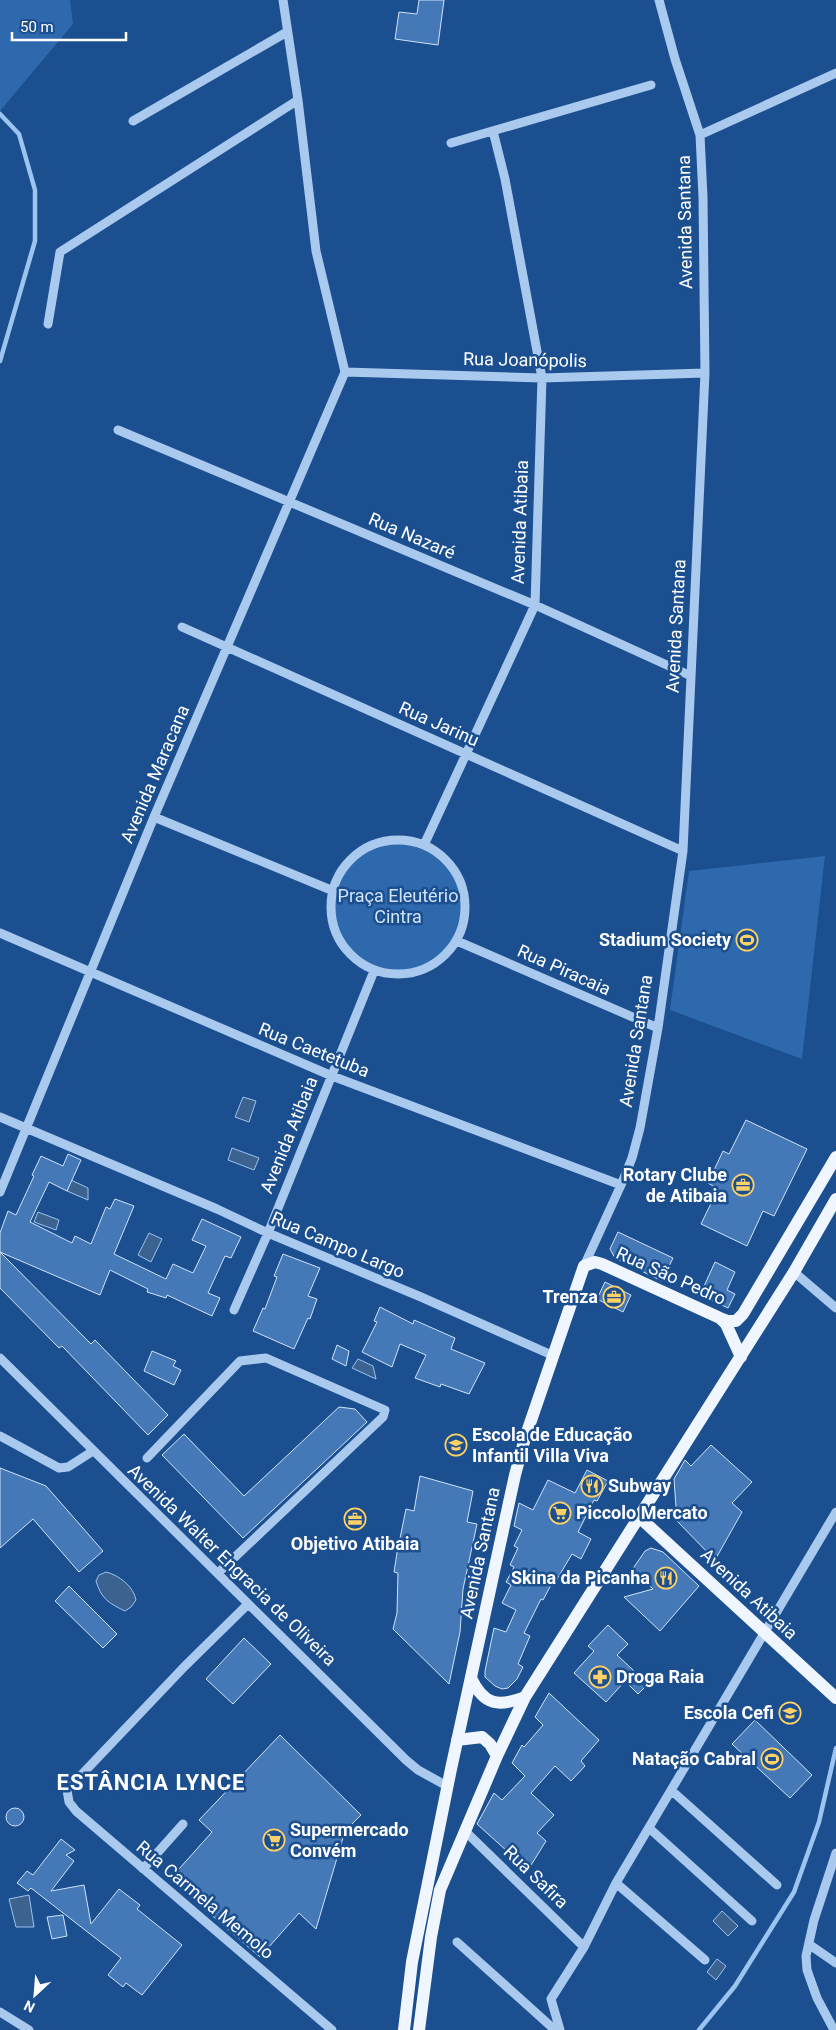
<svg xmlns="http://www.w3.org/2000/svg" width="836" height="2030" font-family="Roboto,sans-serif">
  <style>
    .green { fill: #2e69ad }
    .water { fill: #3c6290; stroke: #9cc4f0 }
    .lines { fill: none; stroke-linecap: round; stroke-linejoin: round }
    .stream { stroke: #9cc4f0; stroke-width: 4.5 }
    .building { fill: #4478b7; stroke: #cfe3fa }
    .minor { stroke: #a9c9ee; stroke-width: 9 }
    .major { stroke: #f0f6ff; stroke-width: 12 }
    .labels { text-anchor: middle; stroke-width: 5; stroke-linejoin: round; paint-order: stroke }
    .street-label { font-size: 18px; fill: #fff; stroke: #1b4f8f }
    .park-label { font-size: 18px; fill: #cfe3fa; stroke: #1b4f8f }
    .poi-label { font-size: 18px; font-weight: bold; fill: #fff; stroke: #1b4f8f; text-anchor: end }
    .district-label { font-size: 22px; font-weight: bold; letter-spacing: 1px; fill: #fff; stroke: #1b4f8f }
  </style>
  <rect width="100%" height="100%" fill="#1b4f8f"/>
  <path class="green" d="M0 0H70L73 24 0 111Z
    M331 907a67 67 0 1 1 134 0a67 67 0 1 1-134 0Z
    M825 856 802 1059 670 1010 689 871Z"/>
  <path class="water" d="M243 1097 256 1101 249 1122 235 1117Z
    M232 1148 259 1158 254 1170 228 1160Z
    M71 1180 88 1188V1200L67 1191Z
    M38 1212 59 1220 56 1230 34 1222Z
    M149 1233 162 1239 151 1262 138 1255Z
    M358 1359 373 1366 376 1379 352 1368Z
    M106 1572C119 1575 134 1587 136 1600L131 1607 125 1611C108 1603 101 1598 96 1581L99 1575Z
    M29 1895 34 1927H16L9 1899Z
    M722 1911 738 1926 728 1936 713 1921Z
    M717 1959 726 1966 716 1980 707 1972Z"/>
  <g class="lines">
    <path class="stream" d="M0 114 19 134 35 190V241L0 361
      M699 2030 735 1986 794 1892 819 1822 836 1748"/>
  </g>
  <path class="building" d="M419 0H444L438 45 395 39 399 12 417 14Z
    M746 1120 807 1149 774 1216 763 1211 747 1246 701 1224 718 1189 708 1183 723 1151 729 1154Z
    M68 1154 81 1160 67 1191 49 1182 30 1222 72 1243 75 1236 91 1244 106 1207 110 1209 115 1199 134 1206 114 1254 166 1279 173 1264 193 1273 206 1246 192 1240 202 1219 241 1237 231 1258 225 1256 208 1293 220 1298 212 1316 167 1295 166 1298 147 1292 148 1289 110 1270 100 1295 0 1252V1233L8 1211 16 1215 34 1176 32 1175 41 1156 63 1166Z
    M618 1232 673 1258 662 1281 615 1258 610 1249Z
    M0 1252 91 1344 95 1340 168 1415 148 1435 62 1346 59 1348 0 1288Z
    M283 1254 320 1268 308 1296 317 1299 310 1319 308 1318 294 1349 253 1331 263 1308 265 1309 277 1277 274 1276Z
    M715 1262 735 1272 727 1290 735 1294 728 1308 700 1295Z
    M605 1282 631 1295 623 1312 597 1299Z
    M380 1307 413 1324 414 1320 455 1338 451 1349 485 1363 469 1394 441 1384 440 1387 415 1378 426 1355 400 1344 392 1367 362 1352 377 1322 374 1321Z
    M337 1345 349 1351 346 1366 332 1359Z
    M152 1351 176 1361 173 1366 181 1370 174 1385 144 1371Z
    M339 1407 355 1409 367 1422 243 1538 162 1455 184 1434 244 1496Z
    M711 1445 752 1482 732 1503 742 1512 715 1560 677 1521 674 1479 685 1460 691 1466Z
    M0 1468 46 1486 103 1551 79 1572 33 1519 0 1548Z
    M587 1470 608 1481 597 1501 594 1500 578 1532 591 1539 581 1559 572 1554 553 1586 551 1585 543 1600 541 1599 524 1633 530 1636 518 1664 523 1667 517 1679 508 1688 502 1689 495 1686 485 1677V1671L494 1628 506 1632 516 1610 502 1603 511 1585 506 1582 514 1567 510 1565 518 1548 514 1546 522 1530 514 1526 519 1503 533 1510 548 1480 575 1493Z
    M420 1476 473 1491 467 1522 477 1524 463 1589 460 1632 449 1684 393 1629 397 1613 398 1573 394 1572 397 1553 406 1509 414 1511Z
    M651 1548 663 1552 699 1586 660 1631 624 1597 653 1589 632 1570 645 1551Z
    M69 1586 117 1634 103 1648 55 1601Z
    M608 1625 628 1644 617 1655 648 1684 638 1694 625 1681 606 1702 574 1673 594 1651 588 1646Z
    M244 1638 271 1664 233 1704 206 1679Z
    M549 1693 599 1740 581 1761 585 1766 571 1781 555 1766 531 1793 554 1815 537 1833 546 1841 528 1870 477 1824 494 1793 502 1800 525 1776 512 1763 522 1745 524 1747 543 1725 535 1717Z
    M755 1720 812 1775 790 1798 732 1744Z
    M280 1735 361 1815 345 1831 316 1929 299 1913 260 1957 170 1879 212 1832 199 1820Z
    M6 1817a9 9 0 1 1 18 0a9 9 0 1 1-18 0Z
    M61 1839 75 1850 66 1855 74 1861 51 1891 84 1885 91 1924 119 1889 140 1905 137 1909 182 1945 142 1995 126 1983 123 1987 108 1975 121 1958 31 1888 28 1891 17 1883 27 1871 33 1875Z
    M63 1915 67 1936 52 1939 47 1917Z"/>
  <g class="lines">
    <path class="minor" d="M283 0 298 100 316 251 345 372
      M133 121 287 32
      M700 135 836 73
      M451 143 651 85
      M48 324 60 252 298 100
      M345 372 542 378 705 373
      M118 430 535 605 691 676
      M182 627 683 851
      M154 817 331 890
      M331 907a67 67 0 1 1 134 0a67 67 0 1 1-134 0Z
      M424 845 535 605 542 378 505 179 493 131
      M0 933 332 1076 621 1185
      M457 941 658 1028
      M0 1117 217 1209 268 1233 421 1297 554 1356
      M0 1192 154 817 345 372
      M584 1266 621 1185 632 1158 640 1128 658 1028 683 851 705 373 703 197 700 135 675 59 659 0
      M794 1272 836 1308
      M234 1310 268 1233 374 971
      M0 1358 406 1760 418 1770 447 1786
      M0 1436 59 1468 68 1467 93 1451
      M147 1458 240 1361 266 1358 385 1410 383 1417 218 1573
      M247 1605 184 1667 67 1790 69 1802 76 1811 332 2030
      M671 1790 777 1885
      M649 1828 752 1921
      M466 1832 584 1947
      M143 1869 183 1824
      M616 1883 705 1960
      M457 1942 555 2030
      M810 1945 836 1963
      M0 2012 29 2030
      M560 2030 551 1999 584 1947 616 1883 836 1512
      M834 2030 817 1998 807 1970 806 1956 814 1920 836 1853"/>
    <path class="major" d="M720 1318 726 1324 741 1357
      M638 1516 836 1698
      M471 1678C484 1706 499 1707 525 1697
      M457 1740 482 1737 490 1744 497 1756
      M404 2030 412 1962 451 1769 515 1475 525 1438 584 1266 595 1262 602 1264 720 1318 728 1321H736L743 1314 836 1157
      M419 2030 431 1937 440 1890 497 1756 525 1697 794 1272 836 1199"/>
  </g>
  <defs>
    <g id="stadium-ring" transform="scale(1.125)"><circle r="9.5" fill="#1b4f8f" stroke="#ffd166" stroke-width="1.5"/><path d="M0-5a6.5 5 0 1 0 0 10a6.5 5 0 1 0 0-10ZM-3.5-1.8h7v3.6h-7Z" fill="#ffd166"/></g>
    <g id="office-ring" transform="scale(1.125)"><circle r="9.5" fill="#1b4f8f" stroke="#ffd166" stroke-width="1.5"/><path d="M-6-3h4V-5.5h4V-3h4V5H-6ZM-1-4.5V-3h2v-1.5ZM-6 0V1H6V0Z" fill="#ffd166"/></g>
    <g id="school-ring" transform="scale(1.125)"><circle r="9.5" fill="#1b4f8f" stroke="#ffd166" stroke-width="1.5"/><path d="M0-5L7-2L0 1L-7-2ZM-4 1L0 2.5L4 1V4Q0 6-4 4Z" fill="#ffd166"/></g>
    <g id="restaurant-ring" transform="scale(1.125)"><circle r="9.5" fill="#1b4f8f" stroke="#ffd166" stroke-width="1.5"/><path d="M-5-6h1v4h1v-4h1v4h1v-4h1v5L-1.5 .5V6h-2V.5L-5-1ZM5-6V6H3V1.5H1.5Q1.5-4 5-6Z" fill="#ffd166"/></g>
    <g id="supermarket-ring" transform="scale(1.125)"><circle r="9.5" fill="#1b4f8f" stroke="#ffd166" stroke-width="1.5"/><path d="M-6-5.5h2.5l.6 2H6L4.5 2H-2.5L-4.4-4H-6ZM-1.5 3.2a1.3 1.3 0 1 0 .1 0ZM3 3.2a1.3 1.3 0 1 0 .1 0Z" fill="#ffd166"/></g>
    <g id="pharmacy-ring" transform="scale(1.125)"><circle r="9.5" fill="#1b4f8f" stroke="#ffd166" stroke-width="1.5"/><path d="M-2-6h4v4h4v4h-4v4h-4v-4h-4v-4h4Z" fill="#ffd166"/></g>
  </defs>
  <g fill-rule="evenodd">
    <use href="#stadium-ring" x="747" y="940"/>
    <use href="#office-ring" x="743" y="1185"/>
    <use href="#office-ring" x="614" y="1297"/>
    <use href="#school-ring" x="456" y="1445"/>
    <use href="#restaurant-ring" x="592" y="1486"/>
    <use href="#supermarket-ring" x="560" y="1513"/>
    <use href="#office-ring" x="355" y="1519"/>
    <use href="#restaurant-ring" x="666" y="1578"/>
    <use href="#pharmacy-ring" x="600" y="1677"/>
    <use href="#school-ring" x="790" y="1713"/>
    <use href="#stadium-ring" x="772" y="1759"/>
    <use href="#supermarket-ring" x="274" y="1840"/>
  </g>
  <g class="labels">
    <g class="street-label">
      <text transform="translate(685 222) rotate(-91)" y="6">Avenida Santana</text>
      <text transform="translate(525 360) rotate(1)" y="6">Rua Joanópolis</text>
      <text transform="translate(520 522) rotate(-88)" y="6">Avenida Atibaia</text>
      <text transform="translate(412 536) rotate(23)" y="6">Rua Nazaré</text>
      <text transform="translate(676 626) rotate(-87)" y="6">Avenida Santana</text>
      <text transform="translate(439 724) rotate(24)" y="6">Rua Jarinu</text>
      <text transform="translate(155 774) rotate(-67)" y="6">Avenida Maracana</text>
      <text transform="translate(564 970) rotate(24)" y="6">Rua Piracaia</text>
      <text transform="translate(636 1041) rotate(-81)" y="6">Avenida Santana</text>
      <text transform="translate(314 1050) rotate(22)" y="6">Rua Caetetuba</text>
      <text transform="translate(289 1135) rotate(-68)" y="6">Avenida Atibaia</text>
      <text transform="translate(338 1245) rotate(23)" y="6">Rua Campo Largo</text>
      <text transform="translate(671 1276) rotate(24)" y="6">Rua São Pedro</text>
      <text transform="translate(480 1553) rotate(-78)" y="6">Avenida Santana</text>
      <text transform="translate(232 1565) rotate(44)" y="6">Avenida Walter Engracia de Oliveira</text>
      <text transform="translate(749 1594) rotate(43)" y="6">Avenida Atibaia</text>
      <text transform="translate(536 1877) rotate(44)" y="6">Rua Safira</text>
      <text transform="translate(205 1900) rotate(40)" y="6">Rua Carmela Memolo</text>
    </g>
    <g class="park-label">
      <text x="398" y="902">Praça Eleutério<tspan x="398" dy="21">Cintra</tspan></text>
    </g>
    <g class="poi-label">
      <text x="731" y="946">Stadium Society</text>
      <text x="727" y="1181">Rotary Clube<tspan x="727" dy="21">de Atibaia</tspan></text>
      <text x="598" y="1303">Trenza</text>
      <text x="472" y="1441" text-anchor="start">Escola de Educação<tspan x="472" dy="21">Infantil Villa Viva</tspan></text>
      <text x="608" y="1492" text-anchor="start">Subway</text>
      <text x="576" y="1519" text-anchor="start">Piccolo Mercato</text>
      <text x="355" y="1550" text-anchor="middle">Objetivo Atibaia</text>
      <text x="650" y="1584">Skina da Picanha</text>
      <text x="616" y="1683" text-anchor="start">Droga Raia</text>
      <text x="774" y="1719">Escola Cefi</text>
      <text x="756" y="1765">Natação Cabral</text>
      <text x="290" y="1836" text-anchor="start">Supermercado<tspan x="290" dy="21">Convém</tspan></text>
    </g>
    <g class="district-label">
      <text x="151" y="1790">ESTÂNCIA LYNCE</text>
    </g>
  </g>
  <g transform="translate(35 1995) rotate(206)" stroke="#1b4f8f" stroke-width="4" paint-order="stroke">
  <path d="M0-4L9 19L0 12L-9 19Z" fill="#ffffff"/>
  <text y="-8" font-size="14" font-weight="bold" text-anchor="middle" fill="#ffffff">N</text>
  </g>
  <path d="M12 32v8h114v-8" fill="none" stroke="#ffffff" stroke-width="2.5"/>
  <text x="20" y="32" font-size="15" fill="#ffffff" stroke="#1b4f8f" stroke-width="4" paint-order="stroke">50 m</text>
</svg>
